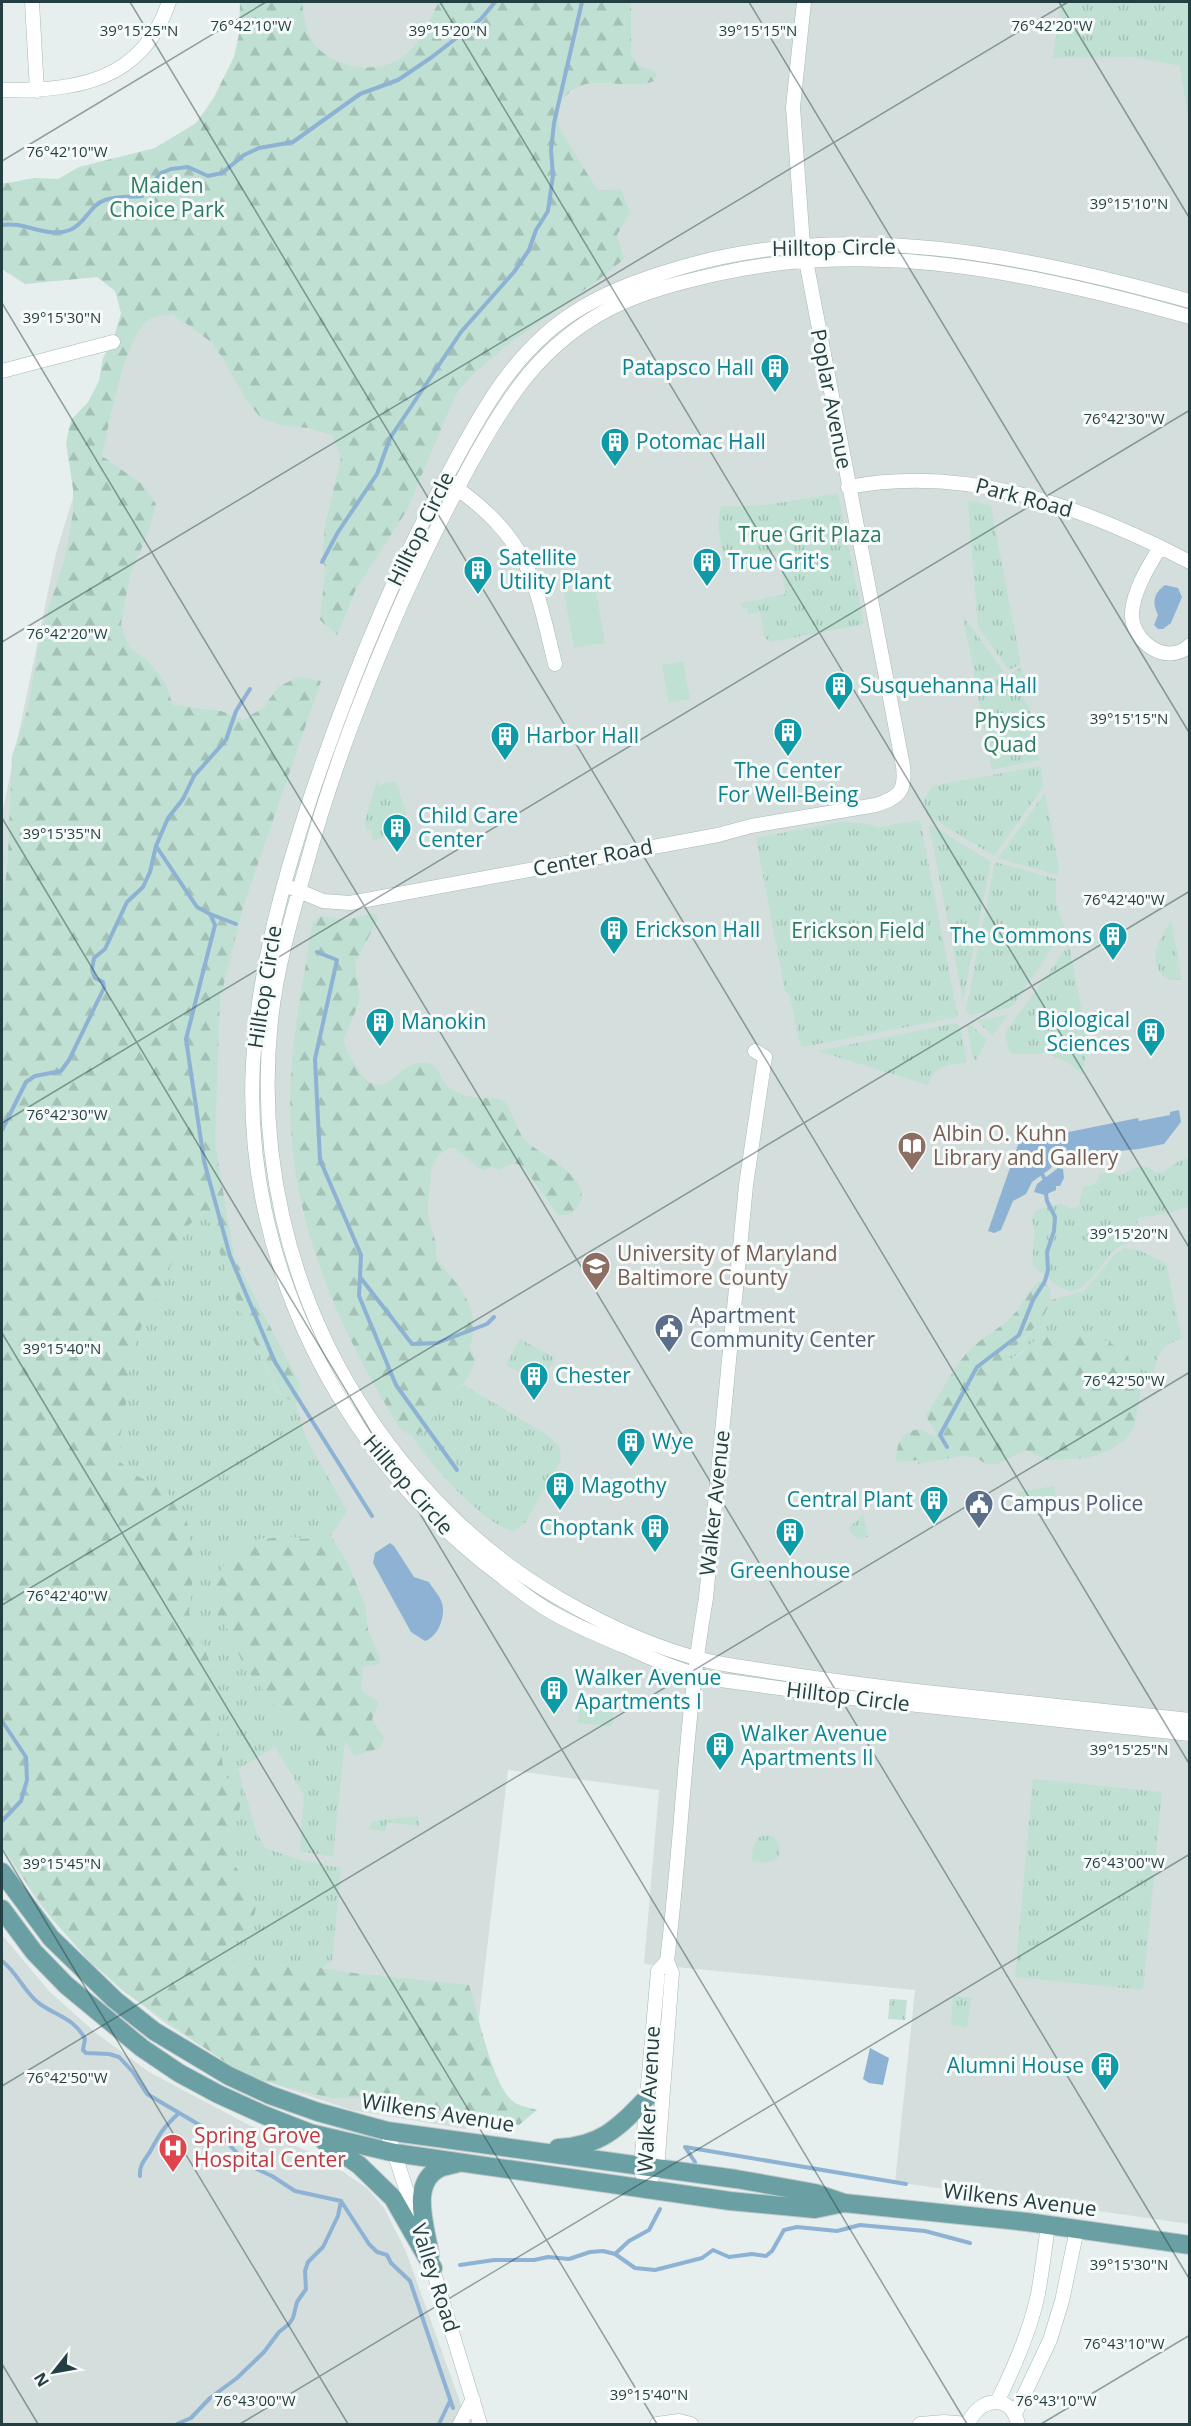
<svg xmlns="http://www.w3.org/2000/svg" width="1191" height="2426" font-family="'Open Sans',sans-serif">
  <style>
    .built { fill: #d4dfdd }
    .grass { fill: url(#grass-tufts) }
    .forest { fill: url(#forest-firs) }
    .garden { fill: #bfe0d2 }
    .water { fill: #8eb2d3 }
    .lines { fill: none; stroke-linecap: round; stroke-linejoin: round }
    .stream { stroke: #8eb2d3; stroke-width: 4 }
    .minor-casing { stroke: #a8b7b7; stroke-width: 15 }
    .major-casing { stroke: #c2c9ca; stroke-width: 20 }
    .minor { stroke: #fff; stroke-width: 14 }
    .major { stroke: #6aa0a4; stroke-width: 18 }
    .ticks { fill: none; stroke: #243f41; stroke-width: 1.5; stroke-opacity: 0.45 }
    .labels { text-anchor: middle; stroke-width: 6; stroke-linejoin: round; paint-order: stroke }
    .park-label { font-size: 21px; fill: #2d7964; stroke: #f6fbfa }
    .street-label { font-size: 21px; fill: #243f41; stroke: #f6fbfa }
    .culture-label { font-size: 21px; fill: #0d838f; stroke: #f6fbfa; text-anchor: start }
    .education-label { font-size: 21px; fill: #785e54; stroke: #f6fbfa; text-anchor: start }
    .service-label { font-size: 21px; fill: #4e5e75; stroke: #f6fbfa; text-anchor: start }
    .health-label { font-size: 21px; fill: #be3a42; stroke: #f6fbfa; text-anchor: start }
    .ticks-label { font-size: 15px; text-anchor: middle; fill: #243f41; stroke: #f6fbfa; stroke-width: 6; stroke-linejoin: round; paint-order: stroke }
  </style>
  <defs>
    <pattern id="grass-tufts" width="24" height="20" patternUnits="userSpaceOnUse" patternTransform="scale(1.5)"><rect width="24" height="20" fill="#bfe0d2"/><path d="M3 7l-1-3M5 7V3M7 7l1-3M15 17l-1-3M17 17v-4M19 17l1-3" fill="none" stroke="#a4c1b6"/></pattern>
    <pattern id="forest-firs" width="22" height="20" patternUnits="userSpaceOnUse" patternTransform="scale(1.5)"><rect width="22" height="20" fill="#bfe0d2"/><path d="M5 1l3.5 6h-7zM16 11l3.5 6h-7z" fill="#a4c1b6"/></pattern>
  </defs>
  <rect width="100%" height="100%" fill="#e6efee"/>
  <path class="built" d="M253 2H1189V2224L895 2182 915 1990 644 1964 659 1790 508 1770 466 2129 351 2110 276 2085 234 2066 199 2045 162 2021 90 1962 38 1902 2 1848V814L56 553 149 251 212 267Z
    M2 1935 50 1992 96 2033 149 2072 247 2124 323 2158 368 2189 384 2208 405 2249 468 2424H2Z"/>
  <path class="grass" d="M1061 2H1189V124L1180 66 1135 57 1053 58Z
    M838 493 864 624 771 642 765 638 760 612 748 614 747 608 742 609 741 603 786 594 778 551 724 560 718 525 721 506C763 508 797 500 838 493Z
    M970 501 989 505 991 507 1021 664 1009 670 978 627 968 503Z
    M963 616 1004 672 976 683Z
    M1022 667 1027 694 1011 673Z
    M1006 675 1029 706 1039 760 992 770 976 686Z
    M1041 766 1043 787 994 856 927 815 924 799 933 786Z
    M377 781 379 786 387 782H394L398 787 411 832 373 840 371 830 366 831 365 820Z
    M1045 793 1059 868 1057 875 998 858Z
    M920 820 958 1017 803 1047 799 1041 790 996 785 991 756 838 841 822 862 823 879 827Z
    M930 824 991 862 963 1000 929 825Z
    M995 862 1056 879V904L1065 929 1012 1007 971 1015 966 1010Z
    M1171 921 1182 980H1171L1162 975C1147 956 1161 938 1171 921Z
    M1069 944 1087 1038 1062 1043 1041 1054H1013L1009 1051 1005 1033Z
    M1007 1015 993 1036 978 1022 979 1020Z
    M956 1023 960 1027 967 1062C949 1066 936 1063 928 1085L818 1051Z
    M967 1025H971L987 1040 976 1060H973Z
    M1088 1043 1082 1074 1067 1062 1050 1054 1063 1047Z
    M1189 1158V1206L1170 1213 1138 1218 1137 1225 1155 1230 1116 1248 1090 1280 1077 1290 1070 1291 1058 1287 1033 1265C1031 1249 1039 1233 1031 1219L1036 1210 1061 1204 1072 1209 1079 1206 1083 1187C1093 1185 1099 1184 1099 1173H1113L1120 1175 1138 1167H1148L1156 1172 1162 1173 1179 1161Z
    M206 1210 244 1321 278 1392 296 1405 307 1440 347 1511 331 1536 303 1539 287 1536 271 1537 255 1540 228 1557 214 1584 218 1615 230 1631 243 1664 309 1739 345 1741 333 1857 300 1851 304 1795 275 1747 238 1769 257 1834 265 1848 300 1860 341 1868 332 1961 322 1968 243 1963 230 1959 223 1950 228 1941 233 1938 241 1941 253 1921 256 1907 250 1885 235 1866 228 1849 229 1829 238 1814 241 1801 239 1789 224 1776 219 1735 213 1710 209 1660 189 1613 194 1564 162 1488 139 1477 120 1462V1437L125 1413 130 1361 145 1316 158 1295 188 1226Z
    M1124 1248 1138 1250 1166 1263 1182 1338C1161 1346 1155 1355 1154 1378L1143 1379 1134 1366 1060 1333 1040 1337 1009 1361 1007 1355 1034 1330 1051 1300 1084 1291 1114 1255Z
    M520 1339 555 1358 541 1384 506 1365Z
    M464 1385 549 1436 560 1448 561 1460 525 1523 514 1531C488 1529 424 1459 412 1435L421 1433 432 1424 436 1397 448 1390Z
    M863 1514 868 1537 858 1539 850 1532 849 1528Z
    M1033 1779 1162 1792 1143 1990 1015 1977Z
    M418 1816 419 1826 387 1822 385 1831 368 1829 373 1821Z
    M768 1835C782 1838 786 1860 768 1862 764 1863 758 1861 753 1861L752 1859C753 1847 753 1836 768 1835Z
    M953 1996 971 1998 967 2027 951 2025Z
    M890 1999 907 2000 905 2020 888 2019Z"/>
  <path class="forest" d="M240 2H302C304 16 305 33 315 45 336 70 379 75 404 56 422 42 428 20 439 2H631V55L639 66 650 69 657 74 654 81C630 91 600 75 575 88 569 92 563 99 558 104L559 128 598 191 621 189 630 213 617 235 624 259 597 281 506 346 470 377 455 396 407 510 356 589 337 635 320 620 325 574 323 551 325 526 341 457 332 435 309 428 283 426 261 418 247 401 224 360 211 342 173 314C167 315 156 316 150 319 124 335 109 426 102 456L142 484 156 504 150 528 130 575 121 624 129 647 149 662 165 683 173 705 221 711 243 720 264 707 278 687 298 677 321 681 243 907 220 1000 215 1143 234 1257 300 1384 296 1405 279 1392 244 1321 205 1210 188 1226 158 1295 145 1316 130 1361 125 1413 120 1437V1462L139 1477 162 1488 180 1505 186 1515 194 1564 189 1613 209 1660 213 1710 219 1735 224 1775 239 1790 241 1802 238 1814 229 1829 228 1849 235 1866 250 1885 256 1907 253 1921 241 1941 233 1938 228 1941 224 1950 230 1959 243 1963 322 1968 344 1972 469 1985C478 2012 492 2088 515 2103 521 2106 530 2108 537 2110L519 2125 378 2098H330L260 2080 238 2071 123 1991 86 1957 52 1919 2 1847V915L8 856 12 756 28 708 41 632 64 561 73 513V489L66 443 71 420 88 402 99 381 103 358 114 337 121 313 115 291 97 277 25 284 2 269V184L34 178 58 179 79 167 155 148 196 123 213 99 234 57 239 34Z
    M373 913 377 915V921L355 963 360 1000 344 1039C345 1050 351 1059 357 1068 384 1111 396 1058 426 1063 441 1065 439 1080 450 1088 468 1101 484 1096 503 1100 514 1111 515 1129 525 1140 540 1156 602 1181 575 1210 570 1215 564 1216 558 1215L523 1166 514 1163 499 1170 492 1167 483 1171 454 1148H450C432 1155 431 1169 430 1186 429 1197 427 1207 429 1219 432 1237 438 1238 436 1259 460 1287 482 1308 470 1347L475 1360C464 1392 462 1381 436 1397L432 1424C421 1434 411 1440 400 1428 333 1322 283 1203 291 1075 294 1024 305 972 313 921L321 916 346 920Z
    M1038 1282H1044L1050 1289C1056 1312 1022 1341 1007 1354L1009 1361C1020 1357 1028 1344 1039 1338 1048 1333 1061 1333 1071 1334 1111 1336 1121 1346 1143 1379L1134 1428 1124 1440 1108 1451 1087 1458 1047 1460 1026 1450 997 1464H986L975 1457 960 1456 918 1464V1460L896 1462C897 1444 899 1432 920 1429L935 1437 937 1434 925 1415C941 1396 950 1372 966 1354 980 1338 999 1330 1013 1315 1022 1306 1027 1293 1038 1282Z
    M287 1536 303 1539 331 1536 348 1564 365 1605 368 1630 380 1658 379 1664 361 1667 363 1677 361 1688 363 1692 379 1702 372 1719 384 1738 380 1748 354 1756 345 1741 309 1739 290 1726 243 1664 229 1631 218 1616 214 1584 228 1557 255 1540Z"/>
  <path class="garden" d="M595 587 605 643 574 648 564 592Z
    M683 661 690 699 669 703 662 665Z
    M1054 1486 1058 1509 1023 1515 1018 1492Z
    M580 1703 614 1706 612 1726 578 1723Z"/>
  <path class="water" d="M1165 585 1178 588 1182 597 1171 623 1163 629H1158L1154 625 1158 615C1152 603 1153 594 1165 585Z
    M1179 1110 1181 1122 1164 1144 1139 1149 1090 1154 1085 1149 1068 1155 1063 1163 1056 1161 1050 1169 1032 1182 1026 1194 1013 1201 1001 1230 994 1233 988 1231 1019 1142 1138 1118 1139 1121 1170 1115V1112Z
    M1058 1168 1063 1169 1064 1178 1060 1186H1056V1190L1045 1195 1034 1192 1037 1184Z
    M390 1543 394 1546 414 1577 429 1582C433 1589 440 1596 442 1603 446 1616 438 1637 425 1641L411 1632 373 1563 375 1553Z
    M870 2048 889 2058 883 2085 869 2083 863 2079Z"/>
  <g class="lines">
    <path class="stream" d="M2 225C25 221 47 239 70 230 85 224 90 205 105 200 116 196 130 197 142 196L161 173 171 169 188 167 208 176 222 173 244 155 259 148 293 142 360 94 398 80 432 57 481 19 495 2
      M322 562 338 532 377 474 390 438 461 332 514 272 529 250 536 230 548 211 553 175 551 150 554 123 582 2
      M156 846 197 907 210 914 215 925 186 1039 204 1161 230 1256 275 1362 372 1516
      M210 914 236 924
      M317 952 337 960 315 1059 320 1160 361 1255 359 1296 396 1385 457 1470
      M2 1130 26 1082 35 1076 61 1071 69 1060 104 988 103 982 95 978 92 970 94 958 105 949 127 902 143 887 150 872 156 846 168 818 183 799 194 776 226 740 236 711 250 689
      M1042 1174 1044 1178
      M360 1277 412 1344 437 1343 487 1324 494 1317
      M947 1447 940 1435 977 1367 1019 1335 1033 1300 1045 1281 1048 1270 1047 1252 1054 1231 1055 1217 1047 1201 1046 1194
      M2 1721 26 1757 27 1780 21 1801 2 1821
      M2 1961C18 1973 25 1994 40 2004 57 2016 75 2019 85 2039L83 2050 86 2053 109 2054 119 2057 133 2072 147 2094 225 2140 248 2165 272 2176 295 2191 341 2201 369 2244 377 2252 387 2255 391 2263 410 2281 453 2408
      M685 2147 906 2184
      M685 2147 695 2162
      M140 2176C139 2164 146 2159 151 2150 160 2133 164 2127 178 2114
      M615 2254 629 2241 649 2230 660 2209
      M460 2265 494 2260H534L548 2257 569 2259 590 2252 603 2251 615 2254 635 2268 655 2270 702 2258 713 2250 729 2257 752 2254 766 2256 772 2251 784 2230 797 2227 837 2231 860 2225 925 2231 970 2243
      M177 2424 191 2418 210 2398 237 2378 264 2352 279 2332 289 2324 293 2318 297 2302 306 2289 305 2271 308 2262 323 2247 338 2216 341 2201
      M439 2424 450 2401"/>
    <g class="minor-casing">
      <path id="minor" d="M32 2 37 91
        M2 90C76 91 142 82 169 2
        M1190 301C1026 255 846 218 679 268 642 279 605 292 573 313 516 350 484 407 453 465 427 512 403 561 382 610 356 670 333 731 312 793 283 881 258 970 253 1063 242 1260 341 1455 497 1573 515 1587 533 1602 553 1613 576 1626 602 1637 626 1647 654 1660 683 1672 713 1679L852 1698 1190 1734
        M1190 317C1037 274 874 238 717 274 682 282 645 291 613 307 541 343 506 399 469 467 445 511 423 556 402 602 365 686 332 771 308 859 293 912 277 965 271 1020 257 1152 287 1287 358 1400 409 1481 478 1552 562 1600 604 1624 653 1647 700 1659 722 1665 745 1667 767 1671 826 1680 885 1688 944 1694 1026 1702 1108 1711 1190 1720
        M2 371 113 342
        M451 484C529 539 534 577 555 664
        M848 487C968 464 1084 507 1190 562
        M1160 547C1149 566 1134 589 1132 612 1130 640 1166 668 1190 645
        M292 888 323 901 350 903 718 835 751 826 876 805C899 797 906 792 903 766L803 245 793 107 804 2
        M387 2131 418 2225
        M642 2174 641 2166 658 1971 667 1961
        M645 2188 657 2169 672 1973 667 1961C682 1841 685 1718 706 1598L746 1185 765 1057 755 1051
        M430 2260 480 2424
        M997 2402C1014 2368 1030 2332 1038 2294 1042 2271 1045 2248 1048 2225
        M1015 2414 1050 2340 1062 2301 1077 2229
        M460 2424 473 2399
        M657 2424 679 2421 691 2424
        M920 2424 944 2422 968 2424
        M968 2424C978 2398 1011 2392 1018 2424"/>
    </g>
    <g class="major-casing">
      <path id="major" d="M2 1872 51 1938 115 2000 154 2031 229 2076 270 2095 318 2112 387 2131 736 2179 815 2193 844 2203 1027 2222 1190 2245
        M2 1909 34 1952 66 1985 142 2048 179 2073 218 2094 264 2115 310 2133 395 2153 730 2201 815 2209 844 2203
        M325 2142 359 2165 393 2198 433 2268
        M558 2148C601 2146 618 2128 647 2098
        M430 2255C426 2228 409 2183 440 2168 445 2166 452 2165 458 2163"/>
    </g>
    <use href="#minor" class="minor"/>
    <use href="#major" class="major"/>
  </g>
  <path class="ticks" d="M130 2 1190 1765M440 2 1190 1249M749 2 1190 734M1059 2 1190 219M2 161 266 2M2 303 1190 2280M2 642 1068 2M2 818 967 2424M2 1123 1190 410M2 1333 657 2424M2 1605 1190 891M2 1849 348 2424M2 2086 1190 1372M2 2364 38 2424M240 2424 1190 1854M1041 2424 1190 2335"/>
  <defs>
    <g id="building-pin" transform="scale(1.5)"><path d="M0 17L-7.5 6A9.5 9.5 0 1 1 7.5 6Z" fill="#0f9aa8" stroke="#f6fbfa"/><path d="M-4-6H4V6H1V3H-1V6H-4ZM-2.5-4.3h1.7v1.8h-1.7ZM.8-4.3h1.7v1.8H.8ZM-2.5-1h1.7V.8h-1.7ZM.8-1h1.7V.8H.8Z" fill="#fff"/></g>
    <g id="library-pin" transform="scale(1.5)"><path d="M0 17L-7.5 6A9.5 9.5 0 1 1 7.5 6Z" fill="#8d6e63" stroke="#f6fbfa"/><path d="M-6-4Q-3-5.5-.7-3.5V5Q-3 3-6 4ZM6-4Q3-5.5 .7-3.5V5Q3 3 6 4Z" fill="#fff"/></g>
    <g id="university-pin" transform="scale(1.5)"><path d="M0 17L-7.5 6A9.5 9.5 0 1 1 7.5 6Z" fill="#8d6e63" stroke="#f6fbfa"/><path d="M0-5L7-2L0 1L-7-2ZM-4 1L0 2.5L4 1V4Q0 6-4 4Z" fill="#fff"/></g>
    <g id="civic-pin" transform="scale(1.5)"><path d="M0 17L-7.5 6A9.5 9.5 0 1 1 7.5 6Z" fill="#5c6f8a" stroke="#f6fbfa"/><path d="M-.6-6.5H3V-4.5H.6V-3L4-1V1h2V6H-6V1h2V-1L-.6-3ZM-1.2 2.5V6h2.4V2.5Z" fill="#fff"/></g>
    <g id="hospital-pin" transform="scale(1.5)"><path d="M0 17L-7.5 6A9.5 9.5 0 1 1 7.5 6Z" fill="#e0444e" stroke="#f6fbfa"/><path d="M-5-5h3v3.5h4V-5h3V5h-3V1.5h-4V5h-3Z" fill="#fff"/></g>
  </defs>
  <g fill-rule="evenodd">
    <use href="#building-pin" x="775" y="368"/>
    <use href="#building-pin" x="615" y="442"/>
    <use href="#building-pin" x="707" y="562"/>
    <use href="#building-pin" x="478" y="570"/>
    <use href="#building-pin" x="839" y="686"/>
    <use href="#building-pin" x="788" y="732"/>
    <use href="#building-pin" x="505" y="736"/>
    <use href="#building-pin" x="397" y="828"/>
    <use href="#building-pin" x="614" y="930"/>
    <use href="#building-pin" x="1113" y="936"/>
    <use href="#building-pin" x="380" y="1022"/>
    <use href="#building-pin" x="1151" y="1032"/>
    <use href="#library-pin" x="912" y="1146"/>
    <use href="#university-pin" x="596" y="1266"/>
    <use href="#civic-pin" x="669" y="1328"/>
    <use href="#building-pin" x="534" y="1376"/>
    <use href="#building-pin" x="631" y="1442"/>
    <use href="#building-pin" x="560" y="1486"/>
    <use href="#building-pin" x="934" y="1500"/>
    <use href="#civic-pin" x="979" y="1504"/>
    <use href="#building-pin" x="655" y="1528"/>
    <use href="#building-pin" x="790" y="1532"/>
    <use href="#building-pin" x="554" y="1690"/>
    <use href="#building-pin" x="720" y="1746"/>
    <use href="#building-pin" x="1105" y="2066"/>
    <use href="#hospital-pin" x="173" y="2148"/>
  </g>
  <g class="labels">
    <g class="park-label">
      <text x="167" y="193">Maiden<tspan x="167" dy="24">Choice Park</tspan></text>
      <text x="810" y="542">True Grit Plaza</text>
      <text x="1010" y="728">Physics<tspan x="1010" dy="24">Quad</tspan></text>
      <text x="858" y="938">Erickson Field</text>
    </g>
    <g class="street-label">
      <text transform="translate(834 248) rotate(-1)" y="7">Hilltop Circle</text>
      <text transform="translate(831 399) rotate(79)" y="7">Poplar Avenue</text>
      <text transform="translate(1024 498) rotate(15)" y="7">Park Road</text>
      <text transform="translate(421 529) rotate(-64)" y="7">Hilltop Circle</text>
      <text transform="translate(593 858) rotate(-11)" y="7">Center Road</text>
      <text transform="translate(265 987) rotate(-81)" y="7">Hilltop Circle</text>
      <text transform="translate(408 1485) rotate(49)" y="7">Hilltop Circle</text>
      <text transform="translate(715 1503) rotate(-84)" y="7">Walker Avenue</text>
      <text transform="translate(848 1697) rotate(7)" y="7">Hilltop Circle</text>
      <text transform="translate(649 2099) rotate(-87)" y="7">Walker Avenue</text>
      <text transform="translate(438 2113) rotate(9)" y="7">Wilkens Avenue</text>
      <text transform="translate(1020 2200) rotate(7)" y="7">Wilkens Avenue</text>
      <text transform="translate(435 2278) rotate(72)" y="7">Valley Road</text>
    </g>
    <g class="culture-label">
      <text x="754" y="375" text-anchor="end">Patapsco Hall</text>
      <text x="636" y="449">Potomac Hall</text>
      <text x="499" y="565">Satellite<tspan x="499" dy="24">Utility Plant</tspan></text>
      <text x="728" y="569">True Grit's</text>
      <text x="860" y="693">Susquehanna Hall</text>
      <text x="526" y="743">Harbor Hall</text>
      <text x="788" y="778" text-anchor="middle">The Center<tspan x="788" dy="24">For Well-Being</tspan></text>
      <text x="418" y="823">Child Care<tspan x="418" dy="24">Center</tspan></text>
      <text x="635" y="937">Erickson Hall</text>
      <text x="1092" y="943" text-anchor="end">The Commons</text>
      <text x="1130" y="1027" text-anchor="end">Biological<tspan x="1130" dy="24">Sciences</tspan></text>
      <text x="401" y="1029">Manokin</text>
      <text x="555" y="1383">Chester</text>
      <text x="652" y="1449">Wye</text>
      <text x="581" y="1493">Magothy</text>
      <text x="913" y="1507" text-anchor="end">Central Plant</text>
      <text x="634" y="1535" text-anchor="end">Choptank</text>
      <text x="790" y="1578" text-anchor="middle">Greenhouse</text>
      <text x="575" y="1685">Walker Avenue<tspan x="575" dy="24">Apartments I</tspan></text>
      <text x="741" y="1741">Walker Avenue<tspan x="741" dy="24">Apartments II</tspan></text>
      <text x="1084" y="2073" text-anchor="end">Alumni House</text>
    </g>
    <g class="education-label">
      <text x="933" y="1141">Albin O. Kuhn<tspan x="933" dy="24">Library and Gallery</tspan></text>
      <text x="617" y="1261">University of Maryland<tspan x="617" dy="24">Baltimore County</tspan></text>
    </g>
    <g class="service-label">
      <text x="690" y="1323">Apartment<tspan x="690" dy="24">Community Center</tspan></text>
      <text x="1000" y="1511">Campus Police</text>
    </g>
    <g class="health-label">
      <text x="194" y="2143">Spring Grove<tspan x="194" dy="24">Hospital Center</tspan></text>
    </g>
  </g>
  <g class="ticks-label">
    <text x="251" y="31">76°42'10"W</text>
    <text x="1052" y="31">76°42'20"W</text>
    <text x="139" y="36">39°15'25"N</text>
    <text x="448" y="36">39°15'20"N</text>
    <text x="758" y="36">39°15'15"N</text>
    <text x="67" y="157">76°42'10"W</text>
    <text x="1129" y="209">39°15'10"N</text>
    <text x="62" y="323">39°15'30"N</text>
    <text x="1124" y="424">76°42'30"W</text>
    <text x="67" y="639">76°42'20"W</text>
    <text x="1129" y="724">39°15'15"N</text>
    <text x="62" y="839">39°15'35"N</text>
    <text x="1124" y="905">76°42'40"W</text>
    <text x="67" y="1120">76°42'30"W</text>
    <text x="1129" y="1239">39°15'20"N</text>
    <text x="62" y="1354">39°15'40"N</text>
    <text x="1124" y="1386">76°42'50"W</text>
    <text x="67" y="1601">76°42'40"W</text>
    <text x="1129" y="1755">39°15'25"N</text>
    <text x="1124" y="1868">76°43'00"W</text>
    <text x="62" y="1869">39°15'45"N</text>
    <text x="67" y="2083">76°42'50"W</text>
    <text x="1129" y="2270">39°15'30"N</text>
    <text x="1124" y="2349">76°43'10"W</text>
    <text x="649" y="2400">39°15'40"N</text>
    <text x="255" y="2406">76°43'00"W</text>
    <text x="1056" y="2406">76°43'10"W</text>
  </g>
  <rect width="1191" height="2426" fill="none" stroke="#243f41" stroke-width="6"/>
  <g transform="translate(54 2372) rotate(239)" stroke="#f6fbfa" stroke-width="4.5" paint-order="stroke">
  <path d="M0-4.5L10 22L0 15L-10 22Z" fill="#243f41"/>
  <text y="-9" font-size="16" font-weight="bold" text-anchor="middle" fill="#243f41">N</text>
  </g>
</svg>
